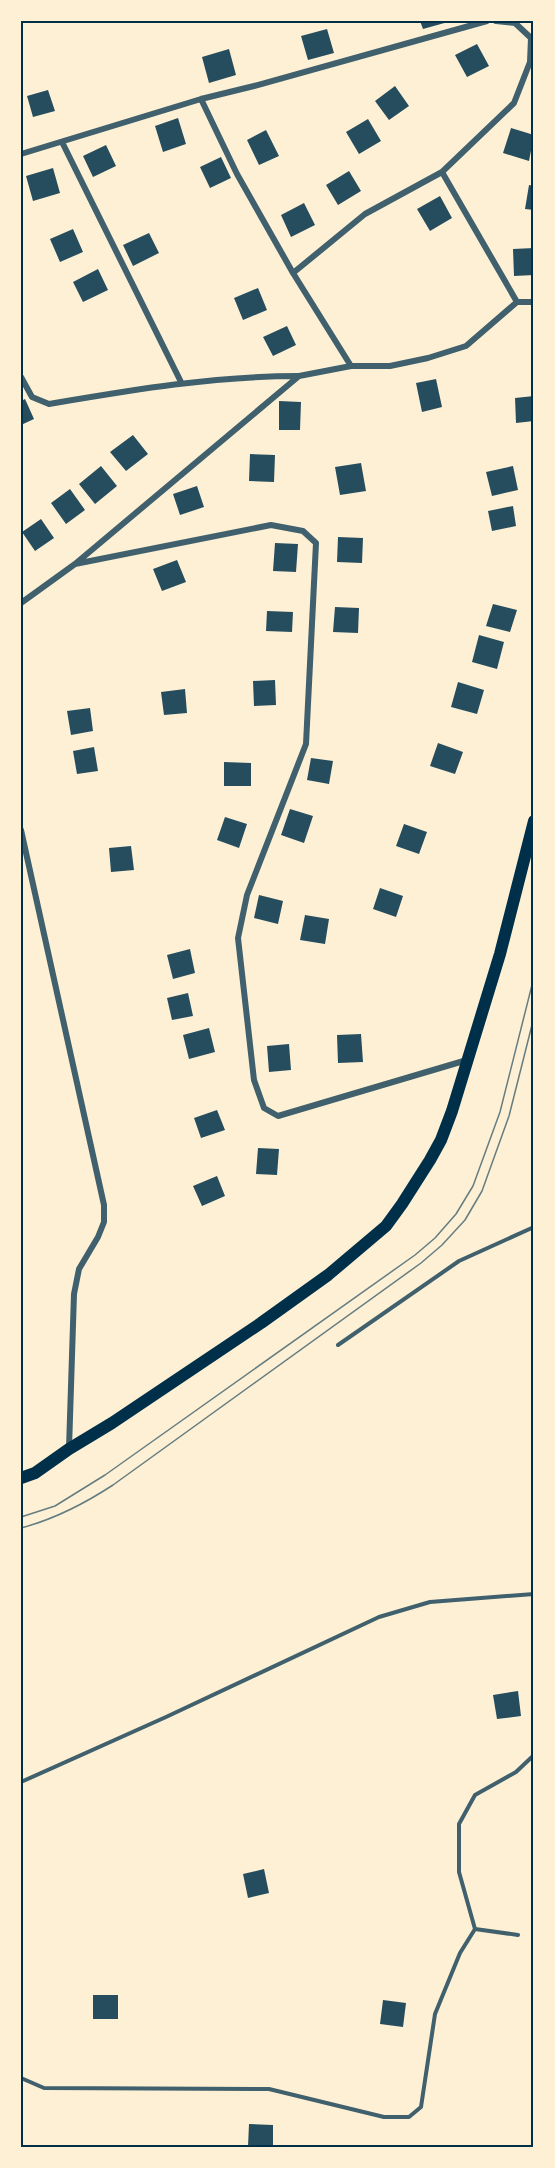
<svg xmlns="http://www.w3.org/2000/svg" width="555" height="2168" font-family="'Golos Text',sans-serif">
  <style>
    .building { fill: #264d5e }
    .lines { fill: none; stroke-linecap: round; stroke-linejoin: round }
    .service { stroke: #3f606c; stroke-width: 4 }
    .minor { stroke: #3f606c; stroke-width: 6 }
    .primary { stroke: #003049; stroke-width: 12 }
    .tram { stroke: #657d81; stroke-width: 1.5 }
    .neatline { fill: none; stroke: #003049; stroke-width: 2 }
  </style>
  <rect width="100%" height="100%" fill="#fdf0d5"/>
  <path class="building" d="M420 21H448V22L423 29Z
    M327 29 334 53 308 60 301 36Z
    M477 44 489 66 467 77 455 55Z
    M229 49 236 75 209 83 202 57Z
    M395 86 409 106 389 120 375 101Z
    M48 90 55 111 33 117 27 96Z
    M178 118 186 144 163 152 155 126Z
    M368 119 381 141 359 154 346 132Z
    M511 128 534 135 529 161 503 153Z
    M266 130 279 156 259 165 247 140Z
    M106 145 116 166 93 177 83 156Z
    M221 157 231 178 210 188 200 167Z
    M53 168 60 193 33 201 26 176Z
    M349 171 361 191 338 205 326 185Z
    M529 185 534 186V210L525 209Z
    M440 196 452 218 430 231 417 209Z
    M304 203 315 225 291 237 281 215Z
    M73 229 83 252 60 262 50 239Z
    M149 233 159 253 133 266 123 245Z
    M534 248V275L514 276 513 249Z
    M98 269 108 290 83 302 73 282Z
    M258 288 267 310 243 320 234 298Z
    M287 326 296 345 273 356 263 337Z
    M436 379 442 407 422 412 416 383Z
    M534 396V421L516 423 515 398Z
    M25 399 34 419 21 425V401Z
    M279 401 301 402 300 430H279Z
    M133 435 148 454 126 471 110 452Z
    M250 454 275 455 274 482 249 481Z
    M361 463 366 491 340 495 335 467Z
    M101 466 117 486 95 504 79 484Z
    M513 466 518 490 492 496 486 472Z
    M197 486 204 507 180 515 173 494Z
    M70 489 85 510 66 524 51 503Z
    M513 506 516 526 492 531 488 511Z
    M41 519 54 538 35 551 22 532Z
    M338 537 363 538 362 563 337 562Z
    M275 543 298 544 296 572 273 571Z
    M177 560 186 582 162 591 153 569Z
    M493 604 517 610 510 632 486 626Z
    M335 607 359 608 358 633 333 632Z
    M267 611 293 612 292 632 266 631Z
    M479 635 504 642 497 669 472 662Z
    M275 680 276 705 254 706 253 681Z
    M458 682 484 690 477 714 451 707Z
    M185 689 187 713 164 715 161 692Z
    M90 708 93 731 71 735 67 711Z
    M438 743 463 752 455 774 430 766Z
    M94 747 98 771 77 774 73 751Z
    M311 758 333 761 329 784 307 780Z
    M224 762 251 763V786H224Z
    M290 809 313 816 304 843 281 835Z
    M225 817 247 824 239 848 217 840Z
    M404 824 427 832 419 854 396 846Z
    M131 846 134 870 111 872 109 848Z
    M380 888 403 896 396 917 373 909Z
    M259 895 283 901 278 924 254 918Z
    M305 915 329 919 325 944 300 940Z
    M190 949 195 973 173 979 167 955Z
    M188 993 193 1016 172 1020 167 998Z
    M209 1028 215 1052 189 1059 183 1035Z
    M361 1034 363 1062 338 1063 337 1035Z
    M289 1044 291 1070 269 1072 267 1046Z
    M217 1110 225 1130 201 1138 194 1118Z
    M258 1148 279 1149 277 1175 256 1174Z
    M217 1176 225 1196 202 1206 193 1186Z
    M518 1691 521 1716 497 1719 493 1695Z
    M264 1869 269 1893 248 1898 243 1874Z
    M93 1995H118V2019H93Z
    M383 2000 406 2003 403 2027 380 2024Z
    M249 2124 273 2125V2147H248Z"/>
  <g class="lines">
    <path class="service" d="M338 1345 459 1261 534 1227
      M21 1782 166 1717 379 1617 430 1602 534 1594
      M518 1935 475 1929 459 1872V1824L475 1795 516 1772 534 1755
      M21 2078 44 2088 269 2089 384 2117H409L421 2107 435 2014 460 1953 475 1929"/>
    <path class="minor" d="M496 21 515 23 531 38 530 62 514 103 442 172 517 302
      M201 99 237 174 293 273 351 366
      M62 142 181 382
      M21 154 201 99 254 86 487 21
      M293 273 365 214 442 172
      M517 302H534
      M21 377 32 397 49 404C132 390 214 376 298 376
      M75 564 271 525 303 531 316 543 306 744 247 895 238 938 254 1080 264 1108 278 1116 467 1060
      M21 603 75 564 299 376 351 366H390L428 358 466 346 517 302
      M21 830 104 1205V1222L98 1237 79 1269 74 1294 69 1448"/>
    <path class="primary" d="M21 1478 35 1473 69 1449 112 1423 261 1323 328 1275 386 1226 402 1204 430 1160 441 1140 452 1111 500 954 534 821"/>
    <path class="tram" d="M21 1517 55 1506 105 1475 415 1255 435 1238 456 1214 473 1186 500 1112 534 977
      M21 1528C55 1519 84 1504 113 1485L421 1263 442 1245 465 1220 482 1191 509 1116 534 1017"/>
  </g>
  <rect width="555" height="2168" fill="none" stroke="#fdf0d5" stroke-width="45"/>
  <rect x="22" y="22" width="510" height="2124" class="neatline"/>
</svg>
